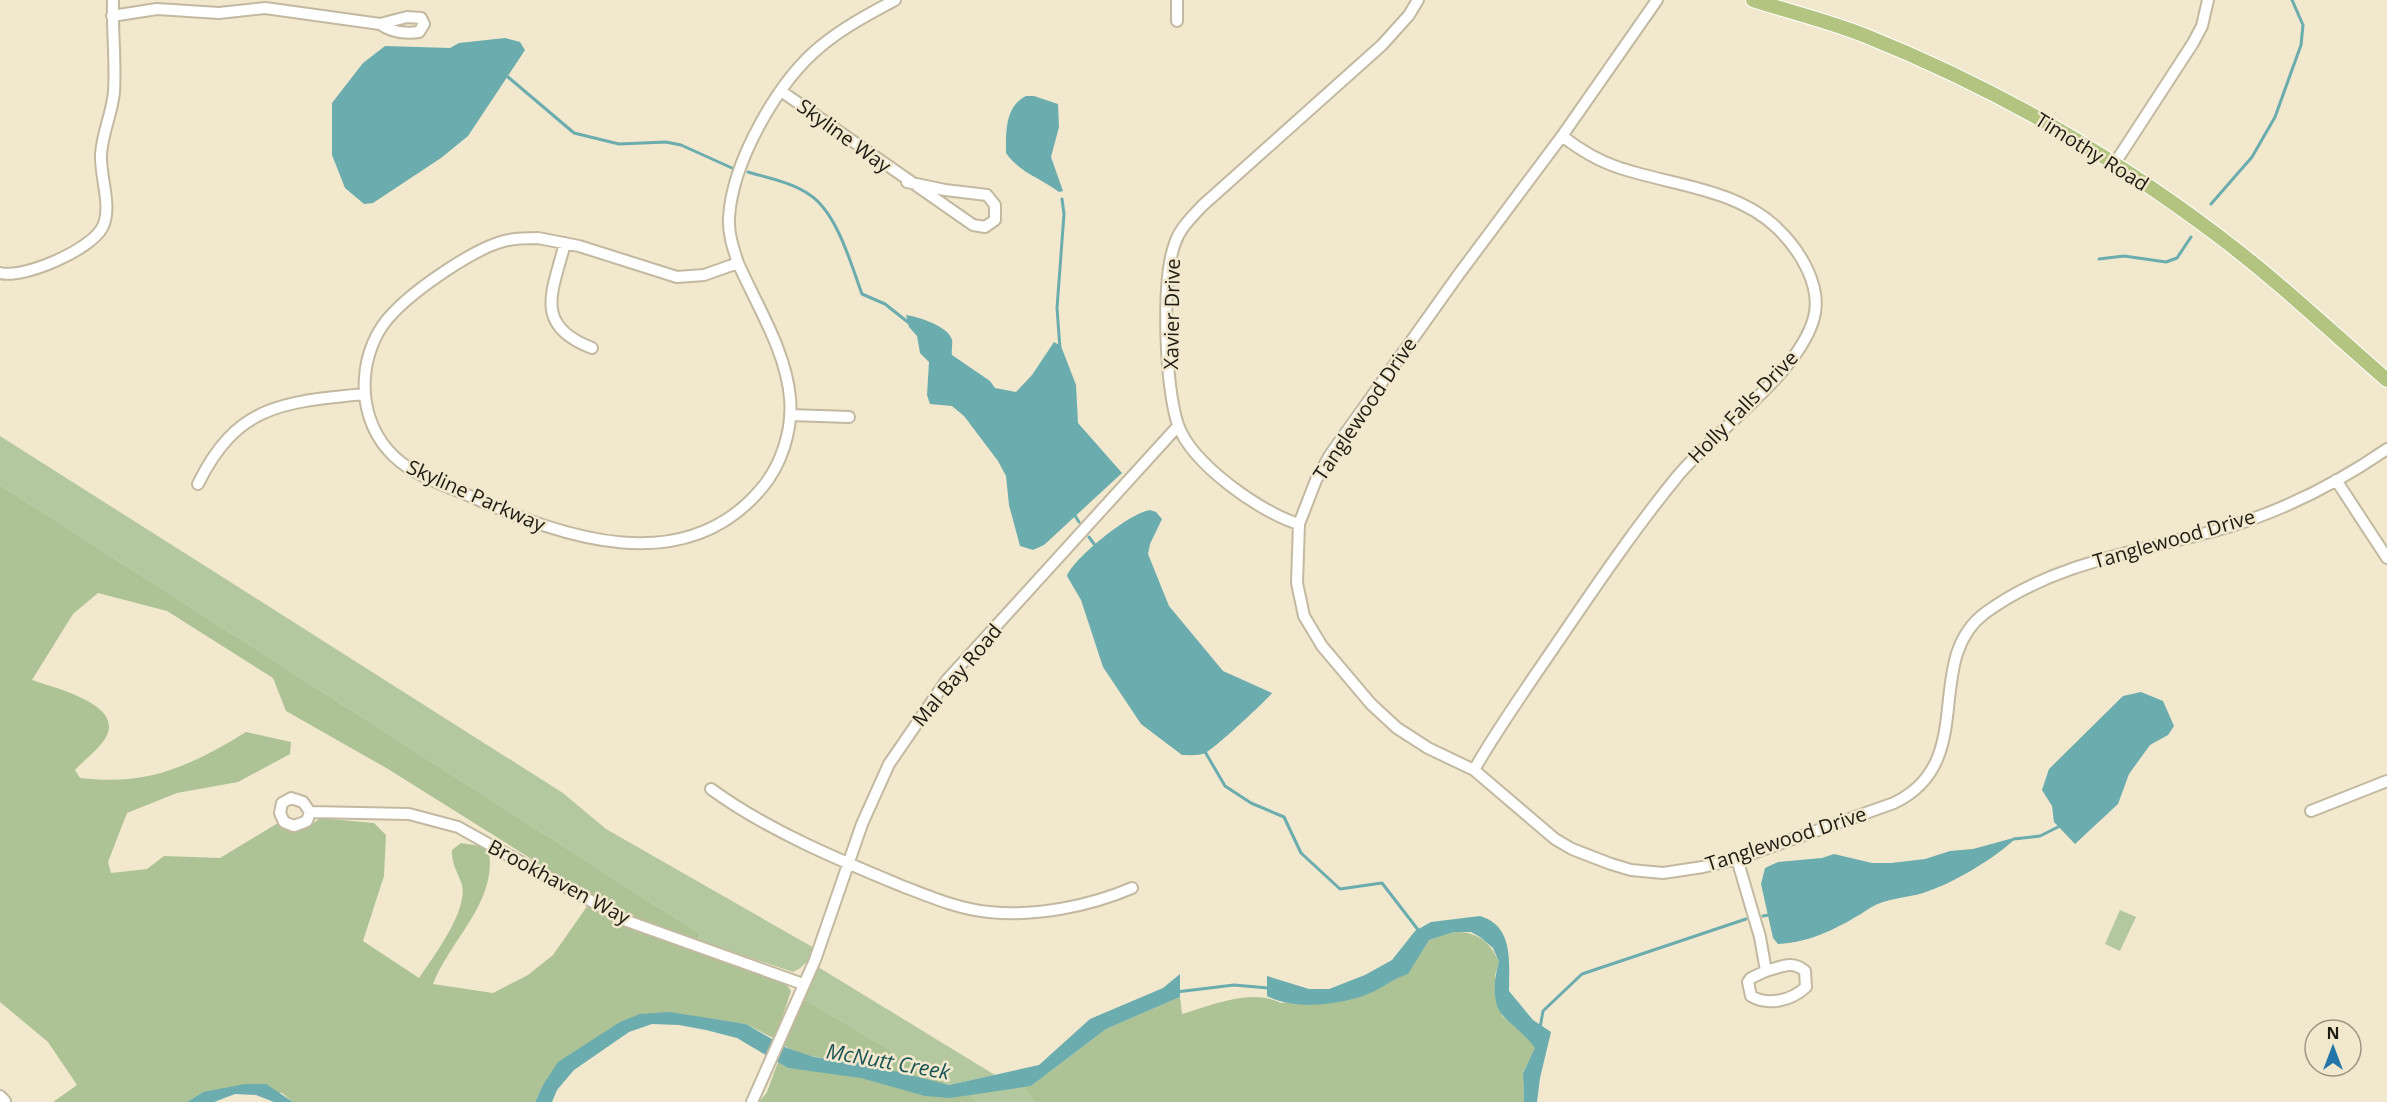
<svg xmlns="http://www.w3.org/2000/svg" width="2387" height="1102" font-family="'Open Sans',sans-serif">
  <style>
    .green { fill: #b4c89f }
    .forest { fill: #adc396 }
    .water { fill: #6bacae }
    .lines { fill: none; stroke-linecap: round; stroke-linejoin: round }
    .stream { stroke: #6bacae; stroke-width: 3 }
    .minor-casing { stroke: #c2b9a0; stroke-width: 14 }
    .major-casing { stroke: #fff; stroke-width: 16 }
    .minor { stroke: #fff; stroke-width: 10 }
    .major { stroke: #b3c481; stroke-width: 14 }
    .labels { text-anchor: middle; stroke-width: 5; stroke-linejoin: round; paint-order: stroke }
    .street-label { font-size: 20px; fill: #1e1b12; stroke: #f2e8ce }
    .water-label { font-size: 21px; font-style: italic; fill: #1a5355; stroke: #f2e8ce }
  </style>
  <rect width="100%" height="100%" fill="#f2e8ce"/>
  <path class="green" d="M0 436 563 793 606 829 816 949C810 959 803 968 793 972L698 940 700 934 0 485Z
    M2120 910 2136 917 2120 951 2105 944Z
    M818 967 995 1075 949 1085 804 999Z
    M1022 1087 1035 1102H978L970 1094Z"/>
  <path class="forest" d="M0 485 700 934 698 940 631 917 568 882 388 769 286 711 273 678 167 611 98 593 73 614 32 680C51 687 122 703 107 735 101 748 84 760 75 770L80 778C147 786 189 767 246 732L291 742 290 754 238 782 177 793 127 813 108 862 111 873 147 869 164 856 220 858 278 823C295 834 306 830 320 818L374 823 386 835 384 876 363 941 419 978C433 957 468 911 462 885 458 872 451 864 452 850L461 843 480 846 489 852C497 902 450 940 433 984L493 993 528 975 553 955 588 905 784 981 791 991 775 1039 746 1024 712 1019 620 1022 543 1085 535 1102H293L282 1093 203 1092 187 1102H53L77 1085 48 1042 0 1002Z
    M1454 932C1476 931 1490 941 1499 962L1495 975 1502 1016 1525 1033 1536 1048 1523 1072 1524 1102H1035L1022 1087 1031 1086 1106 1029 1180 997 1182 1014C1213 1005 1251 988 1281 1003L1374 991 1396 977 1407 974 1429 940Z
    M804 999 949 1085C920 1081 892 1070 864 1063 837 1057 806 1061 783 1045Z
    M778 1062 788 1068C812 1071 838 1073 862 1078 903 1086 926 1102 970 1094L978 1102H759L767 1092Z"/>
  <path class="water" d="M505 38 520 42 525 50 468 136 441 158 373 203 364 204 345 188 332 155V103L363 63 385 46 450 48 459 43Z
    M1026 96H1034L1058 104 1059 127 1051 157 1063 191 1059 192C1041 178 1020 173 1006 153 1006 132 1005 106 1026 96Z
    M906 315C918 317 949 326 952 340 953 345 951 350 952 355L990 381 995 388 1016 392 1032 375 1054 342 1061 346 1076 385 1078 423 1122 473 1044 545 1033 550 1020 546 1009 505 1006 476 998 461 964 416 952 406 930 404 927 395 929 362 920 353 917 336 909 327Z
    M1150 510 1156 512 1162 519 1150 544 1148 554 1169 606 1223 671 1272 693C1268 699 1212 751 1205 753 1199 756 1189 755 1182 755L1141 724 1103 667 1081 600 1067 576C1074 558 1129 513 1150 510Z
    M2141 692 2163 701 2174 726 2168 735 2150 745 2129 774 2118 804 2075 844 2054 822 2052 806 2042 790 2049 769 2123 696Z
    M2017 837C1996 858 1952 884 1923 893 1907 898 1885 898 1870 908 1844 925 1811 943 1778 944L1773 938 1761 884 1765 868 1778 862 1822 858 1834 854 1872 863H1891L1925 859 1950 851 1973 849Z
    M1480 916C1514 926 1509 962 1509 991L1533 1020 1551 1032 1540 1078 1537 1102H1524L1523 1073 1535 1048C1526 1035 1515 1028 1504 1017 1491 1004 1494 978 1499 962L1493 948 1480 937 1471 932H1454L1429 940 1408 974C1395 978 1386 985 1375 991 1345 1005 1296 1011 1267 996V976L1309 989H1329L1365 975 1392 960 1415 931 1431 922Z
    M1180 974V997L1106 1029 1031 1086 950 1098 925 1096 861 1078 788 1068 737 1038 706 1030 679 1025 652 1024 629 1032 574 1070 557 1090 552 1102H535L543 1085 558 1062 620 1022 640 1014 670 1012 746 1024 787 1048 814 1057 859 1062 949 1085 1039 1065 1090 1019 1163 988Z
    M245 1084H266L293 1102H274L256 1095 235 1094 214 1102H187L203 1092Z"/>
  <g class="lines">
    <path class="stream" d="M508 77 574 133 619 144 666 142 681 145 732 168
      M748 172C768 178 792 182 810 195 837 213 851 264 862 294L885 304 909 323
      M2211 204 2252 157 2275 117 2301 45 2303 25 2292 0
      M2099 259 2124 256 2166 262 2177 258 2191 237
      M1060 349 1057 308 1064 214 1062 199
      M1074 514 1079 522
      M1089 537 1097 548
      M1204 750 1225 786 1251 803 1284 817 1301 853 1340 889 1382 883 1419 931
      M2014 839 2040 836 2058 827
      M1763 916 1769 915
      M1176 992 1234 985 1268 988
      M1540 1028 1543 1011 1582 974 1746 919"/>
    <g class="minor-casing">
      <path id="minor" d="M1657 0 1562 136 1459 274 1330 455 1316 480 1299 524 1297 583 1304 616 1322 646 1371 704 1397 728 1428 748 1474 770 1555 839 1572 849 1611 864 1631 870 1663 873 1703 867 1737 859 1894 803C1980 762 1921 661 1985 613 2057 560 2146 551 2228 527 2284 510 2339 482 2387 449
        M112 16 157 9 219 13 265 8 380 24C391 32 405 34 419 32L424 24 421 18 407 17 380 24
        M1177 21V0
        M781 91 973 225 985 227 995 220V205L987 195 945 190 907 182
        M2115 163 2193 43 2202 26 2208 0
        M538 238 579 246 677 277 704 275 738 263C757 306 786 351 790 398 793 430 781 466 761 489 684 580 564 538 472 497 443 484 409 475 388 450 354 412 358 347 394 312 416 289 473 249 504 241 515 238 527 238 538 238Z
        M565 243C553 291 532 325 592 348
        M738 263C733 248 728 233 729 218 732 162 778 81 821 46 844 27 869 14 895 0
        M0 273C24 279 90 250 102 228 113 208 100 178 101 155 102 133 112 114 114 92 116 62 112 31 113 0
        M790 415 849 417
        M2336 480 2387 558
        M198 484C237 404 284 402 365 394
        M1299 524C1261 513 1192 464 1178 425 1165 387 1161 280 1175 243 1180 228 1192 217 1202 206L1382 45 1409 15 1418 0
        M1474 770C1492 738 1513 708 1533 678 1580 610 1624 542 1676 478 1714 431 1795 377 1813 321 1824 288 1800 250 1777 228 1736 188 1669 185 1617 167 1596 160 1579 149 1562 136
        M711 789C767 830 839 860 902 886 931 897 958 909 989 912 1035 917 1090 906 1132 888
        M2311 811 2387 781
        M310 812 307 821 294 826 284 822 280 813 282 803 291 798 303 802 310 812 409 814 458 827 627 921 803 984
        M1737 859 1760 937 1766 971 1751 978 1748 982 1751 996C1768 1006 1791 1001 1806 987L1805 971C1792 960 1781 967 1766 971
        M0 1096 5 1101
        M752 1102 815 960 862 824 889 764 946 681 1178 426"/>
    </g>
    <g class="major-casing">
      <path id="major" d="M1753 0C1790 12 1829 21 1866 36 1993 87 2112 155 2221 238 2279 282 2332 332 2387 380"/>
    </g>
    <use href="#minor" class="minor"/>
    <use href="#major" class="major"/>
  </g>
  <g class="labels">
    <g class="street-label">
      <text transform="translate(844 136) rotate(36)" y="7">Skyline Way</text>
      <text transform="translate(2092 152) rotate(32)" y="7">Timothy Road</text>
      <text transform="translate(1172 314) rotate(-89)" y="7">Xavier Drive</text>
      <text transform="translate(1743 407) rotate(-46)" y="7">Holly Falls Drive</text>
      <text transform="translate(1365 409) rotate(-56)" y="7">Tanglewood Drive</text>
      <text transform="translate(476 496) rotate(24)" y="7">Skyline Parkway</text>
      <text transform="translate(2174 539) rotate(-16)" y="7">Tanglewood Drive</text>
      <text transform="translate(957 675) rotate(-50)" y="7">Mal Bay Road</text>
      <text transform="translate(1786 839) rotate(-18)" y="7">Tanglewood Drive</text>
      <text transform="translate(559 882) rotate(28)" y="7">Brookhaven Way</text>
    </g>
    <g class="water-label">
      <text transform="translate(888 1062) rotate(10)" y="7">McNutt Creek</text>
    </g>
  </g>
  <g transform="translate(2333 1048)"><circle r="28" fill="#f2e8ce" stroke="#9d9683" stroke-width="1.5"/>
  <path d="M0-4.5L10 22L0 15L-10 22Z" fill="#2576a8"/>
  <text y="-9" font-size="16" font-weight="bold" text-anchor="middle" fill="#1e1b12">N</text>
  </g>
</svg>
